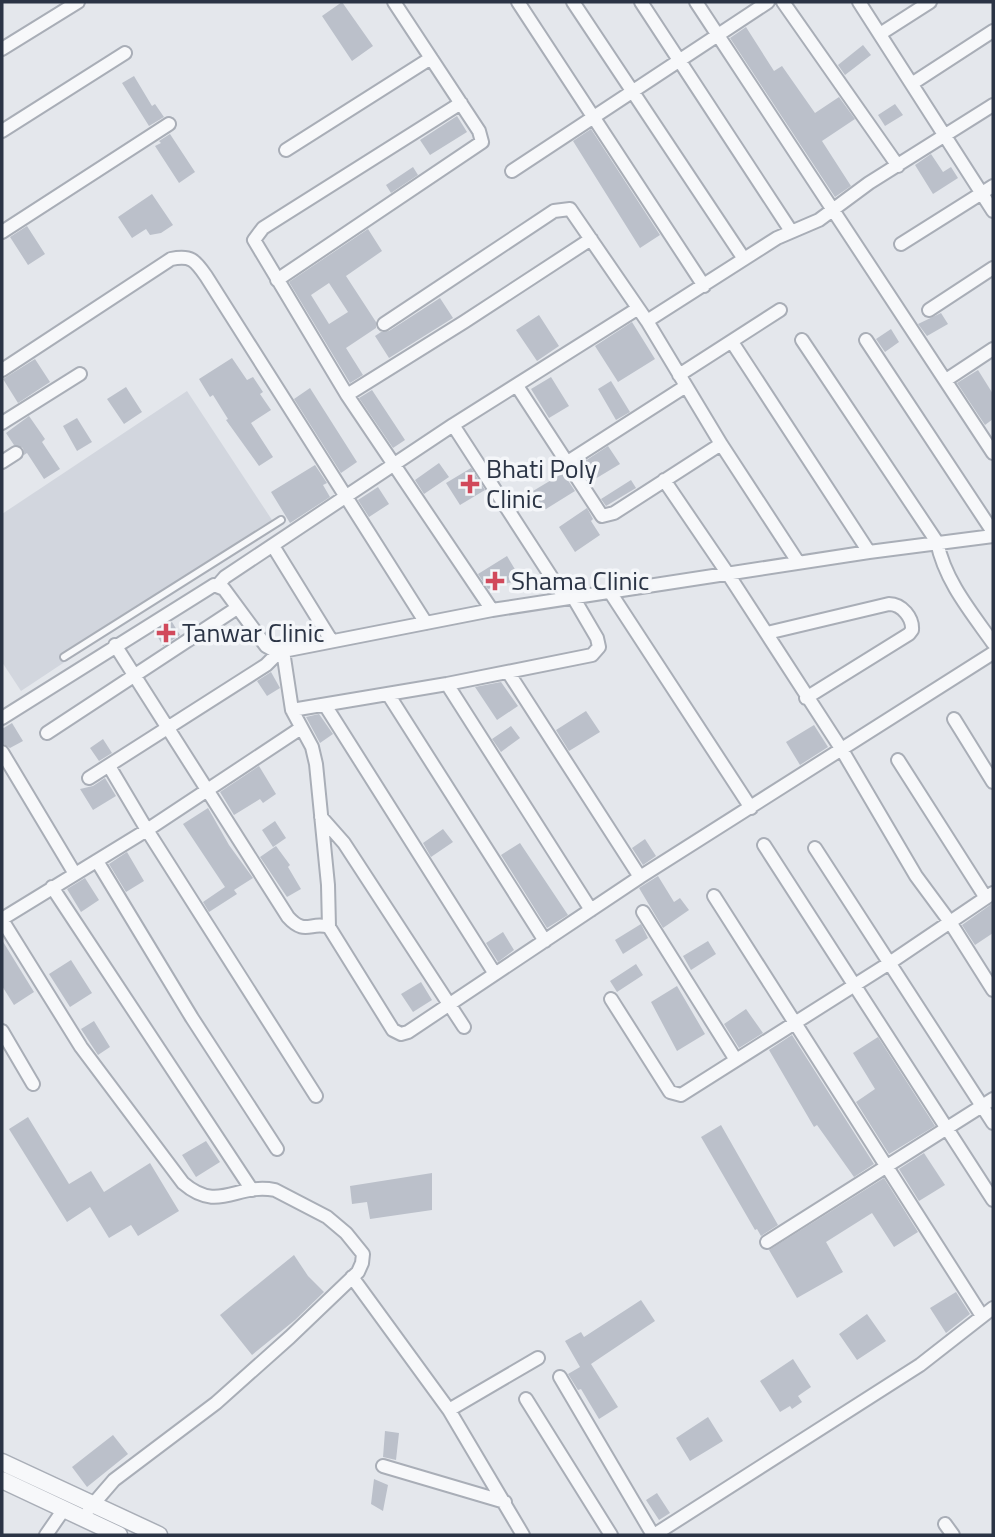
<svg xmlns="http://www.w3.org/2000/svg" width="995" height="1537" font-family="'Titillium Web',sans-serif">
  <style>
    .built { fill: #d2d6de }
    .building { fill: #bbc0ca; fill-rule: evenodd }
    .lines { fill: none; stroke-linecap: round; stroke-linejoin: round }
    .service-casing { stroke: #a9aeb7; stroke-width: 10 }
    .minor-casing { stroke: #a9aeb7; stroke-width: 16 }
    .tertiary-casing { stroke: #a9aeb7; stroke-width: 19 }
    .service { stroke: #f7f8fa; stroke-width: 6 }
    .minor { stroke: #f7f8fa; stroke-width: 12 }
    .tertiary { stroke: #f7f8fa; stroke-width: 16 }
    .poi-dot { fill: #d1495b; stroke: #f4f6f9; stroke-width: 2.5 }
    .labels { text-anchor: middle; stroke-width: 7; stroke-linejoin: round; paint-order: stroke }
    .poi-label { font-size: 26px; fill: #2b3445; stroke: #f4f6f9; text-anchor: start }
  </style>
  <rect width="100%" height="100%" fill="#e4e7ec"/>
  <path class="built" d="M187 391 274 523 21 691 2 662V514Z"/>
  <path class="building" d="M342 2 373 46 352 61 322 16Z
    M746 27 774 71 782 66 815 113 839 97 855 119 822 141 851 186 835 197 730 38Z
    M863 45 871 55 845 75 838 65Z
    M134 76 152 106 155 104 164 117 149 126 122 83Z
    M895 104 903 115 885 126 878 115Z
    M457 116 467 132 430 155 420 140Z
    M591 129 660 235 640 248 573 141Z
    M170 134 195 172 179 183 155 146 161 143 159 141Z
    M931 154 943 172 951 167 958 178 933 194 915 165Z
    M413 167 418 175 391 193 386 185Z
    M152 194 173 225 161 233 150 235 146 229 132 238 118 217Z
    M27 226 45 254 28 265 10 237Z
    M368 229 382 251 346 276 376 322V328L346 348 363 375 350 383 289 282ZM329 283 348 312 329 324 311 295Z
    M440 298 453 318 389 358 375 336 381 332 389 331Z
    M941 313 948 324 927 336 918 324Z
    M539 315 559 346 537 361 516 330Z
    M632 322 655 359 618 382 595 346Z
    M891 329 899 342 885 352 876 339Z
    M232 358 247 380 253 377 263 392 260 394 271 410 251 423 273 457 259 466 226 420 228 419 213 395 210 397 199 379Z
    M35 359 50 382 18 403 3 379Z
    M978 370 993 394V419L985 425 957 383Z
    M551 377 569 406 549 418 531 389Z
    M611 381 630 412 616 420 598 389Z
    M126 387 142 412 124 424 107 399Z
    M310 388 357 462 341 473 294 399Z
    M372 390 405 440 393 448 359 398Z
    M29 416 45 439 42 442 60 469 44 479 27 453 24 455 23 448 14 445 6 433Z
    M77 418 92 442 77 451 63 426Z
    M608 446 620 464 590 482 579 465Z
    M439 463 449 477 424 494 415 480Z
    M315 465 327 483 323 485 330 497 290 523 271 492Z
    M471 468 485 490 460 505 446 483Z
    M563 473 575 491 546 509 543 508 533 491Z
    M631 480 636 488 606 506 601 499Z
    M378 487 389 504 369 517 358 500Z
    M587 508 593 519 591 521 600 535 575 552 559 527Z
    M507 556 516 571 512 582 488 589 478 574Z
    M172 622 180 635 163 646 155 632Z
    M271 672 280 688 267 696 257 681Z
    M501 682 518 706 497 720 475 687Z
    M586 711 600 732 569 751 556 730Z
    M319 714 333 734 320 743 306 717Z
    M12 723 23 741 10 748 2 743V729Z
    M814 725 828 747 800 765 786 742Z
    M511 726 520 738 501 752 492 739Z
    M103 739 112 753 99 761 90 748Z
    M259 766 276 794 263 803 260 799 234 815 220 792Z
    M105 778 116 796 93 810 80 789 93 786Z
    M208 808 229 845 253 878 234 890 237 894 209 912 203 902 225 887 183 824Z
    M275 821 286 838 273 847 262 830Z
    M443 829 453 842 431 857 423 843Z
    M645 839 656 856 643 865 632 848Z
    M520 843 568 915 547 928 501 855Z
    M276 846 290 865 288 867 301 889 287 897 260 857Z
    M127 852 144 881 126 892 109 864Z
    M658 876 674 902 680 898 689 910 663 928 639 888Z
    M85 878 99 900 81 912 67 889Z
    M993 903V933L975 945 962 925Z
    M641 924 648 938 623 954 615 940Z
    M503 932 514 950 498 962 486 943Z
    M2 940 34 992 14 1005 2 986Z
    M708 941 716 954 691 970 683 956Z
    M71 960 92 993 70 1007 49 974Z
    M636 964 643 975 617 992 610 981Z
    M421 982 432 1000 413 1012 401 994Z
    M677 986 705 1034 677 1051 651 1002Z
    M746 1009 763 1033 739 1048 724 1024Z
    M94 1021 110 1047 98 1055 81 1029Z
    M792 1035 874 1164 854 1177 817 1125 814 1127 769 1050Z
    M878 1037 935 1126 889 1154 856 1102 875 1089 853 1053Z
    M28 1117 69 1184 91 1171 104 1192 150 1163 179 1211 138 1236 131 1225 109 1238 90 1207 67 1222 9 1129Z
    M721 1125 778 1225 761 1236 757 1229 755 1230 701 1137Z
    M206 1141 220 1162 196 1177 182 1155Z
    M924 1153 945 1185 919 1201 899 1169Z
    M432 1173V1210L370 1219 367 1202 352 1204 350 1186Z
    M884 1178 918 1232 894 1247 872 1213 826 1242 843 1272 797 1298 769 1250Z
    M294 1255 308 1276 324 1292 295 1320 252 1355 220 1315Z
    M956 1292 970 1314 946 1333 930 1308Z
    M641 1300 655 1321 591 1364 618 1407 599 1419 581 1389 578 1390 568 1374 580 1367 565 1341 581 1332 584 1337Z
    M867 1314 886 1341 857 1360 839 1334Z
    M793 1359 811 1387 798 1396 802 1402 792 1409 790 1406 780 1412 760 1381Z
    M708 1417 723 1441 690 1461 676 1438Z
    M385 1431 399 1433 396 1460 383 1457Z
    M113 1435 128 1454 87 1487 72 1467Z
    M374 1479 388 1485 383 1511 371 1504Z
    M657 1493 670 1513 659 1520 646 1500Z"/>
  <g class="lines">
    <g class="service-casing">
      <path id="service" d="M64 657 281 520"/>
    </g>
    <g class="minor-casing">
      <path id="minor" d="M518 2 704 286
        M573 2 744 259
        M641 2 791 231
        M696 2 993 453
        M783 2 898 166
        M859 2 993 211
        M880 34 930 2
        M2 49 78 2
        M913 83 993 31
        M461 103 263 228 254 240 347 395 492 610
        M2 131 125 53
        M286 150 431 58
        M512 171 768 2
        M2 232 169 124
        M901 244 993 186
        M277 280 482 142 479 131 394 2
        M929 310 993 268
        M647 321 777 238 819 220 869 183 993 105
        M384 324 554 211 570 209 647 321 721 444 798 562
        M802 340 937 542C945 581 971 612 993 643
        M866 340 993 532
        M732 342 869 552
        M2 370 171 259C191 255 195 260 206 276L426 623
        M679 375 780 310
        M946 380 993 349
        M517 386 602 516 614 513 721 444
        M347 395 464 322 591 239
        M2 423 80 374
        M453 425 565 598
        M2 462 16 453
        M566 463 686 386
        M664 480 728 574 842 750 916 876 950 922 993 990
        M273 546 331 640
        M218 585 225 577 453 425 637 309
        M610 592 751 808
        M767 633 889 604C902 604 913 618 912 630L909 634 806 698
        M115 645 288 917C305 936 311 921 329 927L393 1030 401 1034 408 1032 640 877 993 653
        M283 651 292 710 312 747 316 764 328 885 329 927
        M508 672 640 877
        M447 684 591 910
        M388 694 545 941
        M325 705 495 974
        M292 710 447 684 592 655 599 647 597 638 573 597
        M2 718 214 585 224 589 266 646 275 651H283L492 610 869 552 993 536
        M954 719 993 782
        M47 733 237 608
        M2 752 75 874
        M898 760 986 898
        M109 766 147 830 316 1096
        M89 778 266 665 275 656V651
        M321 817 344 843 464 1027
        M764 845 993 1200
        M815 848 993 1123
        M97 861 192 1018 277 1149
        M52 887 252 1190
        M714 896 982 1316
        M643 912 736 1060
        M2 919 147 830 301 728
        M2 920 81 1047 183 1183C219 1214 237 1182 275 1190L327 1217 346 1233 363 1254 362 1263 358 1272 290 1337 216 1403 114 1480 89 1509
        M611 999 670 1092 681 1095 888 964 993 893
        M2 1031 33 1084
        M767 1242 993 1099
        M352 1277 449 1410
        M560 1377 653 1535
        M526 1399 611 1535
        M383 1466 505 1502
        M945 1524 953 1535
        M46 1535 64 1509
        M523 1535 449 1410 538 1358
        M654 1535 920 1365 993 1308"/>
    </g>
    <g class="tertiary-casing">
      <path id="tertiary" d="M2 1462 159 1535
        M2 1480 119 1535"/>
    </g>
    <use href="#service" class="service"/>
    <use href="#minor" class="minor"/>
    <use href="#tertiary" class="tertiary"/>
  </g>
  <g class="poi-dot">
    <path d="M466.5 473.5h7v7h7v7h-7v7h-7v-7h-7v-7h7z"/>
    <path d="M491.5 570.5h7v7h7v7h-7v7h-7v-7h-7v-7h7z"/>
    <path d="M162.5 622.5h7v7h7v7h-7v7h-7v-7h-7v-7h7z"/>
  </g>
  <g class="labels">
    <g class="poi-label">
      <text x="486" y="478">Bhati Poly<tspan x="486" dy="30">Clinic</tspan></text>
      <text x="511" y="590">Shama Clinic</text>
      <text x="182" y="642">Tanwar Clinic</text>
    </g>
  </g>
  <rect width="995" height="1537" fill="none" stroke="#2b3445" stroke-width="7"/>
</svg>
